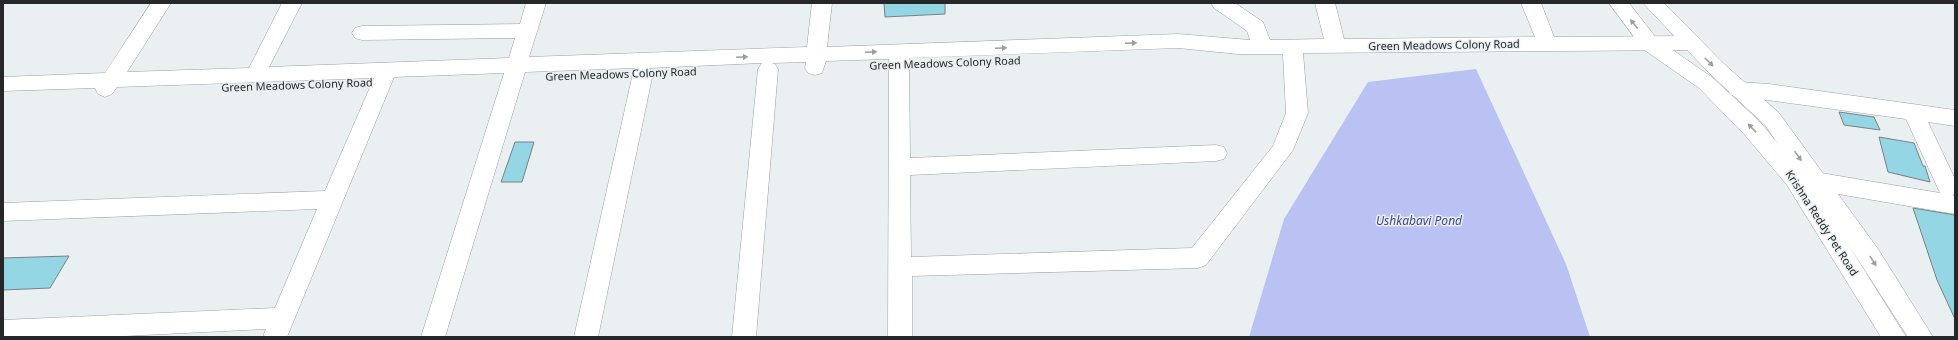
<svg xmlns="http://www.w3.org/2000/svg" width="1958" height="340" font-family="'Noto Sans',sans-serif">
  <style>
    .water { fill: #b9c2f3 }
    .building { fill: #95d6e5; stroke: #7c8082 }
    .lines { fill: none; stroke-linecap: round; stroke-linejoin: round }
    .minor-casing { stroke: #9b9fa2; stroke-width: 1 }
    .major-casing { stroke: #9b9fa2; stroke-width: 1 }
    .minor { fill: #fff; fill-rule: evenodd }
    .major { fill: #fff; fill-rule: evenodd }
    .oneway { fill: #9d9e9e }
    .labels { text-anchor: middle; stroke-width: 3; stroke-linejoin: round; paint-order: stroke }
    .street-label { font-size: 11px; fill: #252728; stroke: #eaeff2 }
    .water-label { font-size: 12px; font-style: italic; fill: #424985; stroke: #eaeff2 }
  </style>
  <rect width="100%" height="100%" fill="#eaeff2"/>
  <path class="water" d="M1476 69 1566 264 1590 337H1249L1284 219 1368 82Z"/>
  <path class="building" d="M884 3H945V14L885 17Z
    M1839 112 1874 117 1880 130 1844 125Z
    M1879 137 1914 143 1923 166H1925L1930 182 1888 172Z
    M515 142H534L522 182H501Z
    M1913 208 1955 215V319L1937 280Z
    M69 256 50 288 3 290V258Z"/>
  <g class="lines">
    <g class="minor-casing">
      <path id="minor" d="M151 3H171L127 72 249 68 282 3H302L269 67 509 58 515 38 362 40 355 38 352 33 355 28 362 26 520 24 526 3H546L529 57 807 47 812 3H832L827 47 1178 34 1250 40 1247 31 1214 8 1211 3H1235L1263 22 1270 40 1324 39 1315 3H1335L1344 39 1535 37 1521 3H1541L1554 37 1691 36 1698 38 1701 43 1698 48 1691 50 1303 53 1308 113 1293 150 1206 265 1198 268 912 276V337H888L889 59 826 61 822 73 815 75 808 73 805 68 806 62 772 63 775 64 778 69 756 337H732L758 69 762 63 649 68 653 73 598 337H574L633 73 636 68 525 72 445 337H421L504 73 394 77 287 337H263L266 329 104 337H3V320L275 308 317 209 3 221V203L325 191 374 78 117 87 112 94 105 97 98 94 95 88 3 91V77L105 73ZM1178 48 1238 54H1283L1286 113 1273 146 1192 248 911 257 910 175 1216 161 1224 159 1227 153 1224 147 1216 145 910 158 909 58Z
        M1738 82 1769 84 1955 110V126L1928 122 1955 179V194L1952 195 1955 196V214L1815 190 1807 187 1804 181 1807 175 1815 172 1940 193 1906 119 1731 95 1728 90 1731 85Z"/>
    </g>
    <g class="major-casing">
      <path id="major" d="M1609 3H1629L1657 39 1713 78 1761 123 1778 144 1765 125 1709 73 1643 3H1664L1723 63 1779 113 1878 249 1933 337H1908L1846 241 1906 337H1881L1787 185 1745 135 1699 88 1643 49Z"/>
    </g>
    <use href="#minor" class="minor"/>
    <use href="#major" class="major"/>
  </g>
  <defs><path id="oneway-solid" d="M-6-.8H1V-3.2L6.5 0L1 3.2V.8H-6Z"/></defs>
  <g class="oneway">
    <use href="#oneway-solid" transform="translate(1634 24) rotate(-129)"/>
    <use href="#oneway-solid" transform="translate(1131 43) rotate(-2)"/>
    <use href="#oneway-solid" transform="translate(1001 48) rotate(-2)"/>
    <use href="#oneway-solid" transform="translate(871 52) rotate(-2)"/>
    <use href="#oneway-solid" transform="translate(742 57) rotate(-2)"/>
    <use href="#oneway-solid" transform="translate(1709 62) rotate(45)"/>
    <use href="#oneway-solid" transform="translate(1752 128) rotate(-133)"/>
    <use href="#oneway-solid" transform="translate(1798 156) rotate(55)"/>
    <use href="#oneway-solid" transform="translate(1873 261) rotate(58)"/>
  </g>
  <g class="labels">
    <g class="street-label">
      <text transform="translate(1444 45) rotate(-1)" y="4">Green Meadows Colony Road</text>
      <text transform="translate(945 63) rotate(-2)" y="4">Green Meadows Colony Road</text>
      <text transform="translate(621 74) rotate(-2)" y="4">Green Meadows Colony Road</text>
      <text transform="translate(297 85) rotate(-2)" y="4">Green Meadows Colony Road</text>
      <text transform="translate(1822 223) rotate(57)" y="4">Krishna Reddy Pet Road</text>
    </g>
    <g class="water-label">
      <text x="1419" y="225">Ushkabavi Pond</text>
    </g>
  </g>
  <rect width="1958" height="340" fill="none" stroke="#252728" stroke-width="8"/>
</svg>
